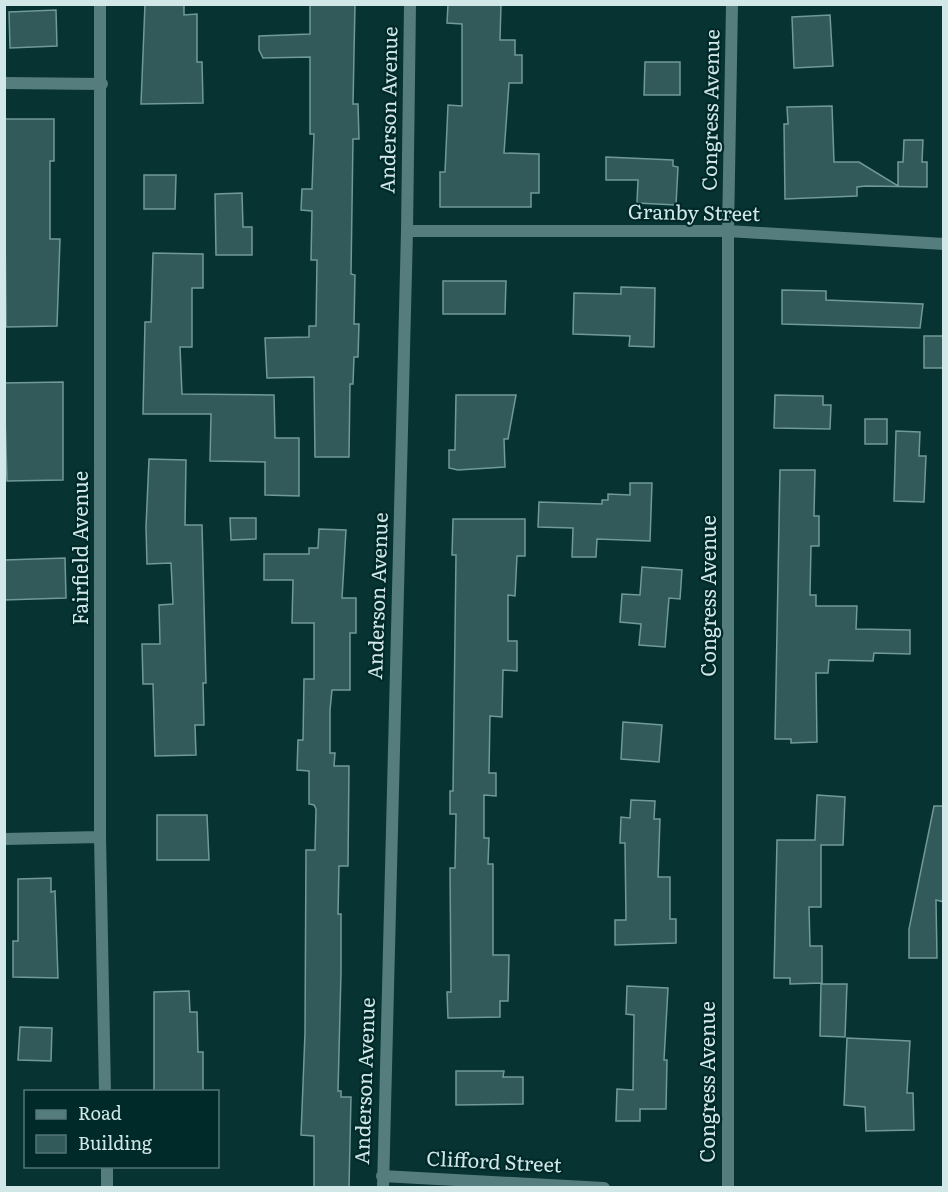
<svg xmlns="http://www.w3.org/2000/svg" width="948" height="1192" font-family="Literata,serif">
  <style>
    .building { fill: #325a5a; stroke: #709998; stroke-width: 1.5 }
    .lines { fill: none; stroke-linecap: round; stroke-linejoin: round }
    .minor { stroke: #567d7d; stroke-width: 12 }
    .labels { text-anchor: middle; stroke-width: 4.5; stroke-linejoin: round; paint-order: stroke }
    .street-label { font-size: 20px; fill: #d2e7e7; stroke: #002929 }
  </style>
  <rect width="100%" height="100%" fill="#083333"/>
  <path class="building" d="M145 4H184V15L197 14V62H202L203 103 141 104Z
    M310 4H355L353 104H358L359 139H353L351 274 355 275 354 324H359L358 357H354L353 384H350L349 457H315L314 377 267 378 265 338 309 337V326H316L317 260H311L312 211 301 210 302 189H312L314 134H310V57L263 58 259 50V36L310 34Z
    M448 4H501L500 40H515V55H522V83H509L504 153 539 154V193H531V207H440V172H445L448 105 462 106V24L447 23Z
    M56 10 57 46 10 48 9 12Z
    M830 15 833 66 794 68 792 17Z
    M645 62H680V95H644Z
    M832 106 834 162H859L898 186V162H903L904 140H923L922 162H927V187L866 186 857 187V196L785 199 784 124H788L787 107Z
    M4 119H54V161H50V239H60L57 326 6 327Z
    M606 157 673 160V166L678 167 676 205 637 203 638 180H606Z
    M144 175H176L175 209H144Z
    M242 193 243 227H252V255H216L215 194Z
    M153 253 203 254V288H192V347H180L182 394 274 395 275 438H299V496L265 495V462L210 461 211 414H143L145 322H151Z
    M443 281H506L505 314H443Z
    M621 287 655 288 654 347 629 346 630 336 573 334 574 293 621 294Z
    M782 290 826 291V300L923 304 920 328 782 324Z
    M924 336H944V368H924Z
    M63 382V480L7 481 4 383Z
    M456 395H516L508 439H504L505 467 458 470 449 468V450H455Z
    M775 395 823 396V405H831L830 429 774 428Z
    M865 419H887V444H865Z
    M896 431 920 432 919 456H926L924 502 894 501Z
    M149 459 186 460 185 525H202L206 683H203L204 725H195L196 755 155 756 153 684H143L142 644H160L159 605 173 604 171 563 147 564 146 527Z
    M780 470H815L814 516H819V546H811L810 595H816V606H857L856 629 910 630V654L874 653 873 661 829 660 828 673H816L817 742 791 743V739H775Z
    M630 483H652L650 541 597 539 596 557H572L573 528 538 527 539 502 602 504V500H608V494L630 495Z
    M230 518H256V539L231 540Z
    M453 519H525V556H517L515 596 508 595V641H517V671L503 670 502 717 490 716 489 773H496V796L484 795V838H489L488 864H493V955H509L508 1001H500V1017L448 1018 447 992H451L450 868H455L456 814H450V791H453L456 555H452Z
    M319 529 346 530 342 598H356V633H350V690H332L330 710V753H335L334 766H349L348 866H339L338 914H341V973L338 1091H341V1097H351L349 1188H314V1136L301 1135 305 1033 306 850H315L316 809 314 805 309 804V771L297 770 298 740H303L304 679H314V623H292L293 580H264V554H309V548H318Z
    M65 558 66 598 4 600V560Z
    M642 567 682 570 680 599 669 598 665 647 639 645 641 624 620 622 622 594 640 595Z
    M623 722 662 725 659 762 621 759Z
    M817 795 845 797 843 845H821V907H809L810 946H822V983L790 984V978H774L777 840H815Z
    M631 800 655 801 654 819H660L658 877H670V919H676V943L615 945V920H626L625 843H620L621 817 630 818Z
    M934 806H944V902L936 900 937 958H909V929Z
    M157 815H207L209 860H157Z
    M51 878V892L55 891 58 978 13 977V941H18V879Z
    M821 984H847L845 1037 820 1036Z
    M627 986 668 988 664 1060H667L666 1109H640V1121H616L617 1089 633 1090 634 1015 626 1014Z
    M189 991 190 1012H197L198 1052H203V1092H154V992Z
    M20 1027 52 1028 51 1061 18 1060Z
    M847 1038 910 1041 907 1093H913L914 1130 866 1131 865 1107 844 1105Z
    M456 1071H504L503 1077H523V1104L456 1105Z"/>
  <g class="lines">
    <path class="minor" d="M100 4V837L105 1092
      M4 83 102 84
      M407 231H728L944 244
      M4 839 100 837
      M107 1166V1188
      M382 1176 604 1188
      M383 1188 407 231 410 4
      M728 1188V231L732 4"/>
  </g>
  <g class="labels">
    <g class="street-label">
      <text transform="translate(389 110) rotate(-89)" y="7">Anderson Avenue</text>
      <text transform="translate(711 110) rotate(-89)" y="7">Congress Avenue</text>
      <text transform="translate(694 213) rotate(1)" y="7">Granby Street</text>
      <text transform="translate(81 548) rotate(-90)" y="7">Fairfield Avenue</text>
      <text transform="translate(378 596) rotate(-88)" y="7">Anderson Avenue</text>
      <text transform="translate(709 596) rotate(-90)" y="7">Congress Avenue</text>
      <text transform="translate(365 1081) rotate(-88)" y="7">Anderson Avenue</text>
      <text transform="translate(708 1082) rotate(-90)" y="7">Congress Avenue</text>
      <text transform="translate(494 1162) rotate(3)" y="7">Clifford Street</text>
    </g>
  </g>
  <rect width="948" height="1192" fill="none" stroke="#d2e7e7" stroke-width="12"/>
  <rect x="24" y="1090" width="195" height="78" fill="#002929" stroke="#547575" stroke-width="1.5"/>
  <rect x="36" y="1110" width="30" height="9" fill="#567d7d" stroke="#547575" stroke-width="1.5"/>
  <text x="78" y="1120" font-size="18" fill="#d2e7e7">Road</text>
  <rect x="36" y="1135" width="30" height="18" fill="#325a5a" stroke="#547575" stroke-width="1.5"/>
  <text x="78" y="1150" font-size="18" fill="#d2e7e7">Building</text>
</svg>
